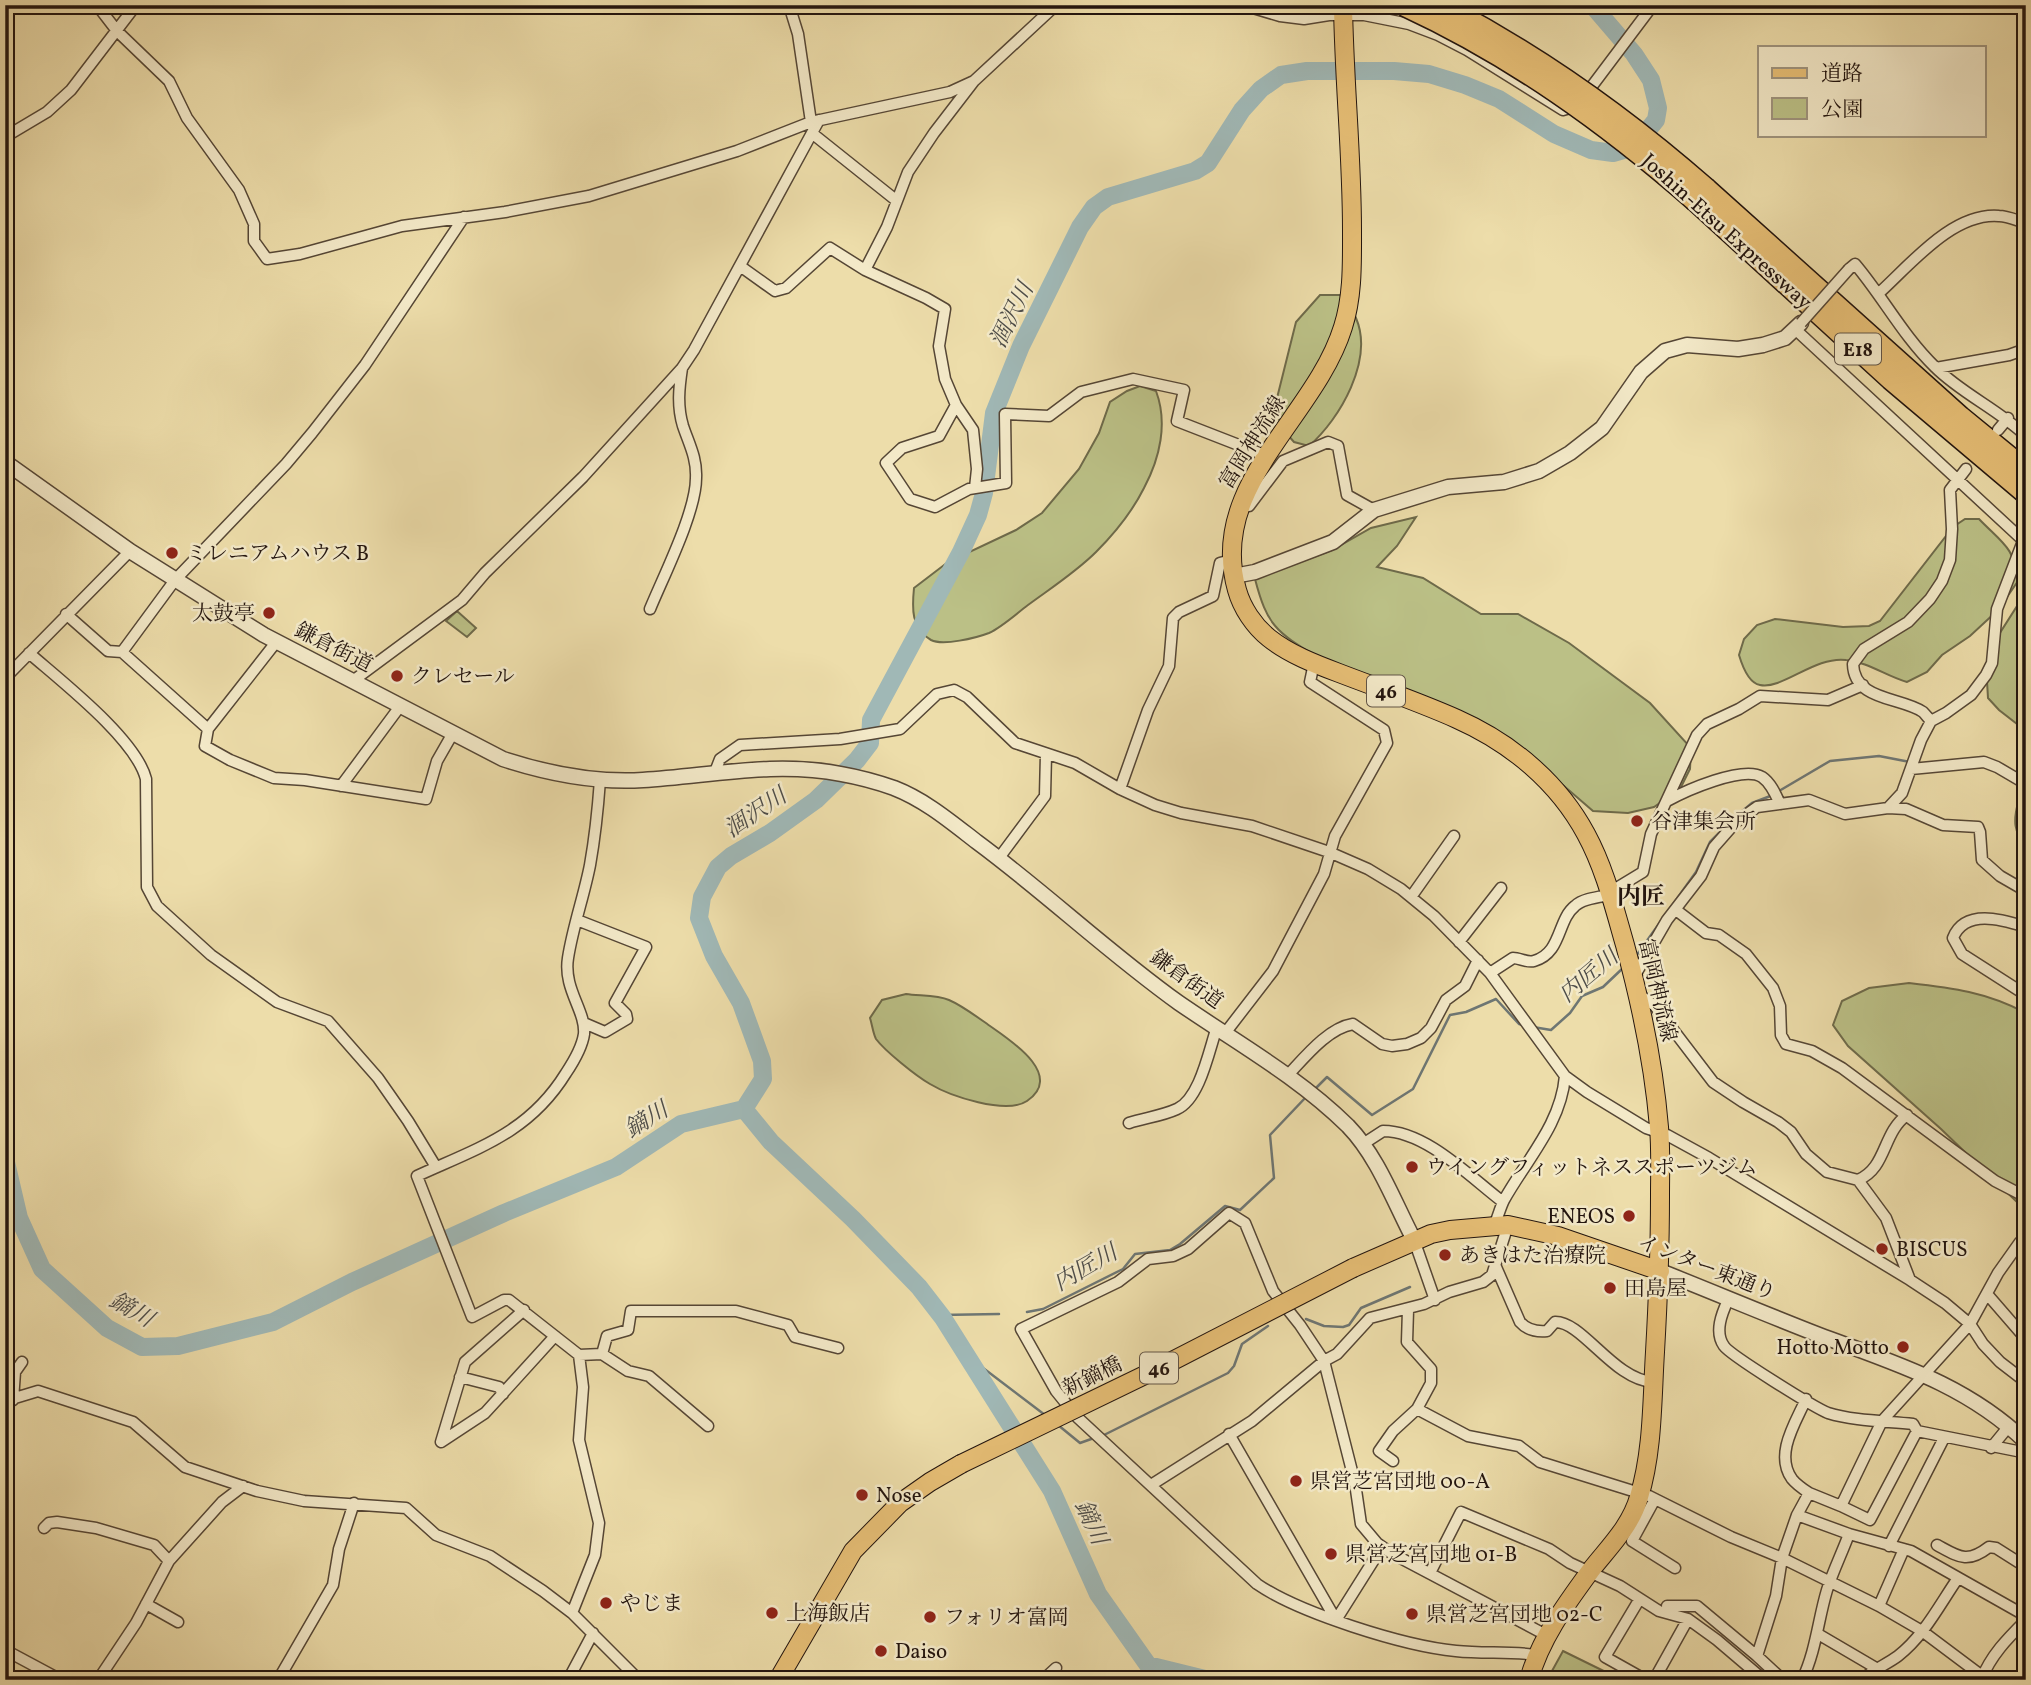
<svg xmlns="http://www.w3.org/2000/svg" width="2031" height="1685" font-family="Vollkorn,'Noto Serif JP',serif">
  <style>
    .green { fill: #bbc086; stroke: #6e6a4a; stroke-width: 2 }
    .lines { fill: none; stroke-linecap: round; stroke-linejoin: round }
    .stream { stroke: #6e7673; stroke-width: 2.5 }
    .river { stroke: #a0b8b6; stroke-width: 18 }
    .minor-casing { stroke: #554635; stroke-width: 13 }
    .tertiary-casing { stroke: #554635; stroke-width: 17 }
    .primary-casing { stroke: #22140e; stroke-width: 20 }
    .motorway-casing { stroke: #22140e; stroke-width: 24 }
    .minor { stroke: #f3e9c8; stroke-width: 10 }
    .tertiary { stroke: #f3e9c8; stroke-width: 14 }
    .primary { stroke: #e6be75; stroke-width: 18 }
    .motorway { stroke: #e6be75; stroke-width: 21 }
    .minor-bridge-casing { stroke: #554635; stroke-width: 13; stroke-linecap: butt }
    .primary-bridge-casing { stroke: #22140e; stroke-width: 20; stroke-linecap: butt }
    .motorway-bridge-casing { stroke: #22140e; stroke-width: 24; stroke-linecap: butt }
    .minor-bridge { stroke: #f3e9c8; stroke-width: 10 }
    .primary-bridge { stroke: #e6be75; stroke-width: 18 }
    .motorway-bridge { stroke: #e6be75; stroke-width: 21 }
    .poi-dot { fill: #8f2418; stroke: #f3e9c8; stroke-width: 2.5 }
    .labels { text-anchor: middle; stroke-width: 5; stroke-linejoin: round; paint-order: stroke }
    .shield { fill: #f3e9c8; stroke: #615446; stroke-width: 2 }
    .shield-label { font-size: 19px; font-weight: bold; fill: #22140e }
    .street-label { font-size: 21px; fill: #22140e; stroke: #f3e9c8 }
    .poi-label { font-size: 21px; fill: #22140e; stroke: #f3e9c8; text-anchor: start }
    .water-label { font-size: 23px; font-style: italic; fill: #4e4d49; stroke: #f3e9c8 }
    .quarter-label { font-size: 24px; font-weight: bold; fill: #22140e; stroke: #f3e9c8 }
  </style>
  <rect width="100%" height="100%" fill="#edddaa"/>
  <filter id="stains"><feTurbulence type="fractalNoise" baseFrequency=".00286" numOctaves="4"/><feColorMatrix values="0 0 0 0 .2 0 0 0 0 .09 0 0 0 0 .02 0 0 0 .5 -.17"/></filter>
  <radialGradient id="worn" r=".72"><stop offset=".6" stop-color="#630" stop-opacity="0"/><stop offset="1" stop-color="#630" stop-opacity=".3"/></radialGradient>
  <path class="green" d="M1320 295H1340C1345 302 1353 310 1356 318 1374 360 1340 419 1309 446L1294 442 1280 426 1277 398 1296 322Z
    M1140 386 1156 391C1168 423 1160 458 1144 488 1132 512 1114 534 1096 552 1076 572 1051 588 1028 605 1016 614 1002 627 989 633 976 638 943 646 931 640 911 629 912 608 914 588L948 562 1016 530 1042 513 1079 469 1099 433 1110 402 1127 391Z
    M1416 517 1397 546 1377 567 1423 578 1481 614H1518L1569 643 1650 703 1691 748 1690 769 1680 789 1654 807 1628 813 1593 811 1564 786 1499 741 1316 656C1276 632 1267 625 1255 579L1332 550 1371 528Z
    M1965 519H1979C2001 542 2015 547 2018 581L1998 610 1970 636 1942 655 1927 672 1907 682C1886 676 1868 662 1846 660 1815 656 1782 690 1760 685 1748 683 1742 665 1739 655L1744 639 1757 625 1775 619 1843 627 1869 626 1880 621 1953 527Z
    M2026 592V731L1999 710 1988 698 1986 664 1991 647Z
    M457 611 476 628 467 637 446 621Z
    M2026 800V847C2014 832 2013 821 2018 803Z
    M1909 983C1953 988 1986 992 2026 1013V1208L2021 1206 1941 1129 1848 1046 1833 1025 1842 1001 1869 988Z
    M906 994C919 996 937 995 949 1000 963 1006 977 1017 990 1026 1010 1040 1065 1075 1027 1101 1006 1115 950 1096 930 1084 916 1076 885 1051 876 1039 873 1033 872 1024 870 1018L882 1000Z
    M1563 1651 1622 1680H1547Z"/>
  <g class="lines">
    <path class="stream" d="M1779 791 1830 761 1879 756 1910 762
      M1740 813 1752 803 1773 795
      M1636 956 1696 872 1710 842 1725 827
      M1533 1027 1551 1030 1570 1013 1582 996 1603 987 1623 968
      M1315 1089 1327 1077 1372 1115 1413 1089 1450 1015 1466 1012 1496 999 1519 1024 1523 1025
      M1027 1312 1043 1309 1123 1269 1135 1254 1170 1250 1180 1244 1225 1206 1240 1210 1274 1178 1270 1135 1307 1096
      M940 1315 999 1314
      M1306 1319 1324 1326 1343 1327 1349 1325 1361 1308 1410 1287
      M966 1355 1045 1415
      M1058 1425 1080 1443 1094 1438
      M1104 1435 1228 1373 1234 1366 1242 1344 1268 1326"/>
    <path class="river" d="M744 1109 763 1079 762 1061 741 1003 714 956 699 918 702 897 718 867 731 856 770 833 816 800 857 760 870 743 871 720 961 552 978 515 984 493 994 413 1021 346 1080 227 1094 207 1108 197 1195 171 1208 163 1242 110 1261 89 1281 75 1307 71H1394L1429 74 1465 85 1499 99 1554 134 1591 150 1613 153 1634 147 1656 120 1658 108 1651 80 1634 54 1592 5
      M744 1109 771 1142 853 1219 919 1287 943 1318 1052 1491 1098 1594 1148 1665 1209 1680
      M5 1158 19 1218 42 1269 107 1328 142 1347 178 1346 273 1322 352 1282 504 1213 616 1167 681 1124 744 1109"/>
    <g class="minor-casing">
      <path id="minor" d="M97 5 117 31 169 81 187 118 239 190 254 224V241L267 259 300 254 402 226 505 212 589 196 737 151 811 122 950 92 974 81
        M789 5 798 34 811 122
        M1243 5 1280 16 1304 19 1329 15H1364L1409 24 1438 35 1467 50 1563 110 1577 106 1653 5
        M813 134 897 201
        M5 137 47 112 71 90 136 5
        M740 266 775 291 786 288 830 248 865 270
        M1849 269 1855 264C1883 297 1903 336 1935 367 1962 394 1998 409 2026 436
        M1879 293C1911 264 1953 212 1999 216 2008 216 2018 221 2026 223
        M1796 330 2026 543
        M1936 368 2009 355 2026 349
        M956 405 939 436 902 448 886 463 910 499 935 507 969 489 1006 483 1005 414 1049 416 1081 392 1133 379 1184 390 1177 421 1267 456
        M1998 430 2008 418
        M975 488 977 469 973 430 956 405 945 379 939 346 945 309 926 298 865 270 887 227 908 172 934 133 974 81 1056 5
        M1242 505 1249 506 1283 461 1328 442 1338 446 1347 495 1374 510
        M650 609C664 575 696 512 696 478 697 458 689 444 683 426 677 406 679 388 682 368
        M66 614 108 651 122 652 175 580 286 464 312 433 365 365 464 217
        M122 652 208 729 205 746 230 760 274 778 305 780 426 799 437 761 453 733
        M29 653C61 681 136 739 146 779L147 887 157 906 211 955 277 1002 328 1021 378 1078 408 1121 436 1167
        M5 678 130 551
        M354 680 462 600 485 573 583 477 682 368 694 350 819 120
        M1931 721C1928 718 1926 715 1923 712 1901 697 1854 701 1853 664L1864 649 1908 622 1930 599 1942 581 1950 560 1952 529 1950 490 1966 469
        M208 729 277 641
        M1911 769 1984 762 1997 767 2026 784
        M715 772 720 759 740 745 840 739 900 729 937 694 954 690 967 697 1015 743 1075 763 1120 789 1155 805 1181 813 1252 826 1329 852 1368 869 1401 889 1434 916 1490 973 1565 1076 1587 1092 1646 1128 1667 1135 1709 1158 1910 1280 1945 1303 1970 1324 1983 1344 2000 1362 2026 1382
        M341 786 401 705
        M1120 789 1148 710 1169 666 1173 618 1179 612 1213 596 1220 563 1231 560
        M1667 801C1685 791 1743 765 1762 777 1771 783 1776 795 1780 804
        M1888 808 1906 809 1943 825 1978 827 1980 832 1982 860 2000 876 2026 891
        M999 858 1045 796 1046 754
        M1610 892 1643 872 1651 834 1697 735 1707 724 1739 709 1760 696 1828 700 1863 685
        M1411 897 1454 836
        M1676 910 1706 933 1719 935 1746 954 1773 988 1780 1006 1781 1035 1786 1044 1812 1051 1842 1068 1995 1181 2026 1197
        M577 920 646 947 615 1003 626 1014 627 1019 605 1032 584 1023
        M2026 927C2003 920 1965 908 1953 938L1962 954 2026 995
        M1459 942 1501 888
        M1490 973 1513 958C1520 958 1527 963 1534 961 1562 953 1557 920 1575 906 1583 898 1600 897 1611 895
        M1634 977 1667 920 1701 876 1714 847 1736 822 1757 807 1809 800 1845 814 1888 808 1902 793 1921 740 1931 721 1946 713 1971 695 1986 675 1992 663 1997 609 2023 541
        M1638 998H1644L1655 1006 1713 1082 1743 1102 1778 1122 1791 1132 1806 1154 1827 1172 1858 1180 1886 1218 1910 1280
        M1226 1032 1273 971 1324 874 1335 836 1387 743 1384 730 1310 682 1314 663
        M1288 1075C1305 1057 1328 1028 1353 1024L1382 1044 1392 1046 1407 1044 1421 1038 1431 1028 1446 1000 1465 986 1478 960
        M1129 1123C1144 1118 1162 1116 1177 1109 1200 1099 1209 1050 1217 1027
        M1363 1144 1383 1131C1426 1131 1470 1177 1503 1202
        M1858 1180C1887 1168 1882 1133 1907 1115
        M1494 1226C1498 1217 1500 1208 1504 1200 1527 1159 1561 1124 1565 1076
        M1414 1240 1435 1300
        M1496 1267 1520 1322C1527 1330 1536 1332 1547 1331L1555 1322C1582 1321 1614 1380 1653 1382
        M1987 1294 2026 1339
        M1728 1300C1722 1313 1714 1332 1724 1346 1730 1355 1815 1408 1828 1413 1854 1421 1885 1421 1913 1424L1917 1431 2017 1451
        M524 1310 465 1362 441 1442 485 1413 555 1336
        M602 1354 607 1336 628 1330 631 1311H736L788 1325 795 1337 838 1348
        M579 1355 602 1354 628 1371 649 1376 708 1426
        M460 1377 499 1387 503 1394
        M1806 1399C1796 1422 1774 1454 1792 1479 1796 1484 1803 1489 1809 1493
        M13 1400 15 1372 22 1362
        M5 1401 38 1391 133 1422 185 1467 257 1491 304 1501 406 1508 436 1535 490 1556 543 1591 572 1613 639 1680
        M1417 1409 1468 1436 1519 1446 1540 1462 1649 1496 1731 1537 1782 1558 1879 1606 1922 1631 1982 1676
        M1229 1434 1336 1620
        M1991 1448 2009 1426
        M1393 1461 1379 1451 1393 1431 1417 1409 1431 1383V1369L1407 1342 1408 1310
        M1151 1485 1252 1421 1324 1361 1337 1354 1370 1318 1424 1304 1449 1292 1483 1282 1492 1275 1508 1225
        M1655 1499 1632 1541 1675 1568
        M1841 1506 1882 1421 1970 1324 1998 1273 2020 1242 2026 1247
        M1797 1515 1849 1534 1911 1551 2026 1616
        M44 1528 49 1523 57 1522 96 1528 154 1545 169 1561
        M1937 1545C1959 1557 1967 1564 1989 1547L1996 1548 2026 1567
        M1889 1546 1944 1438
        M1430 1573 1461 1512 1549 1549 1570 1563 1620 1586 1659 1611 1688 1619 1717 1640 1764 1680
        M1639 1600 1605 1657 1646 1680
        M146 1604 178 1622
        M1667 1606H1697L1757 1656
        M1879 1606 1904 1549
        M572 1613 595 1555 599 1523 579 1440 583 1387 579 1355 509 1300H504L472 1317 417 1176C478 1148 529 1133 566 1073 574 1061 582 1048 584 1034 586 1011 563 989 568 958 573 926 584 896 590 865 595 837 598 808 600 780
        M1336 1620 1382 1547
        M1818 1634 1876 1668
        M5 1650 61 1680
        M1537 1655C1510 1651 1483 1654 1456 1651 1404 1646 1299 1613 1257 1584L1077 1417 1056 1391 1021 1329 1118 1282 1148 1259 1173 1256 1188 1249 1229 1213 1245 1223 1273 1291 1300 1325 1324 1361 1355 1483 1361 1524 1377 1543 1391 1553 1546 1635
        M98 1680 136 1623 169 1561 222 1502 243 1486
        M278 1680 333 1585 339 1549 354 1503
        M568 1680 593 1633
        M1043 1680 1056 1668
        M1654 1680 1688 1619
        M1783 1680 1757 1656 1776 1596 1782 1558 1797 1515 1809 1493 1841 1506 1870 1520 1917 1431
        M1802 1680C1816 1651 1818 1620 1827 1590 1833 1571 1842 1553 1849 1534
        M1862 1680C1873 1669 1886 1665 1898 1656 1924 1636 1940 1604 1958 1578
        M1981 1680C1991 1655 2007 1639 2026 1620"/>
    </g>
    <g class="tertiary-casing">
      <path id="tertiary" d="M5 462 130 551 264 635 503 759C549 774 595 783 643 780 710 776 774 761 841 774 858 777 877 782 894 788 925 800 951 822 977 842 1046 893 1109 953 1179 1003 1237 1043 1297 1076 1348 1126 1378 1157 1394 1202 1414 1240
        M1234 576 1255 572 1333 542 1374 510 1448 487 1504 482 1539 471 1570 453 1602 428 1641 372 1665 351 1687 345 1738 349 1763 345 1785 338 1801 323
        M1660 1271C1713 1292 1765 1314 1819 1335 1894 1363 1966 1384 2026 1442"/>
    </g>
    <g class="primary-casing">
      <path id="primary" d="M1343 5C1344 80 1352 155 1352 230 1352 262 1353 296 1343 327 1315 418 1207 485 1237 590 1242 608 1254 626 1269 638 1289 654 1315 664 1339 673 1378 688 1419 702 1457 719 1511 743 1558 782 1586 834 1605 869 1614 907 1625 945 1641 1004 1654 1066 1659 1127 1661 1150 1660 1173 1660 1196 1660 1248 1658 1300 1655 1352 1652 1400 1653 1451 1639 1497 1631 1526 1609 1547 1591 1570 1566 1604 1540 1639 1529 1680
        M1353 1268 1431 1234 1450 1230 1508 1225 1558 1236 1660 1271
        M778 1680 853 1551 900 1503 930 1482 961 1464"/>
    </g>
    <g class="motorway-casing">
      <path id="motorway" d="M1706 189 1960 417 2026 471
        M1696 201 1891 379 2026 493"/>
    </g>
    <use href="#minor" class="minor"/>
    <use href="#tertiary" class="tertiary"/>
    <use href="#primary" class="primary"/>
    <use href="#motorway" class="motorway"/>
    <g class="minor-bridge-casing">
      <path id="minor-bridge" d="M1801 323 1849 269"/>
    </g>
    <g class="primary-bridge-casing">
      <path id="primary-bridge" d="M961 1464 1149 1373 1353 1268"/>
    </g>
    <g class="motorway-bridge-casing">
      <path id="motorway-bridge" d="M1404 5C1512 55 1606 122 1696 201
        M1440 5C1537 55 1624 117 1706 189"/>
    </g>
    <use href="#minor-bridge" class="minor-bridge"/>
    <use href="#primary-bridge" class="primary-bridge"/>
    <use href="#motorway-bridge" class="motorway-bridge"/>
  </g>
  <g class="poi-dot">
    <circle cx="172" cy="553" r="7"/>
    <circle cx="269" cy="613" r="7"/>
    <circle cx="397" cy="676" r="7"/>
    <circle cx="1637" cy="821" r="7"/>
    <circle cx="1412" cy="1167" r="7"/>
    <circle cx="1629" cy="1216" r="7"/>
    <circle cx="1882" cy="1249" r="7"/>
    <circle cx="1445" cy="1255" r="7"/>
    <circle cx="1610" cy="1288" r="7"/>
    <circle cx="1903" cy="1347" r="7"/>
    <circle cx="1296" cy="1481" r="7"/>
    <circle cx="862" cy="1495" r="7"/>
    <circle cx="1331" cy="1554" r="7"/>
    <circle cx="606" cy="1603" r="7"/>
    <circle cx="772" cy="1613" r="7"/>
    <circle cx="1412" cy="1614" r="7"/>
    <circle cx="930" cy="1617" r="7"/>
    <circle cx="881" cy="1651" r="7"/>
  </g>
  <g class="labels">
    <g class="shield">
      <rect x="1835" y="333.5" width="46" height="31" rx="5"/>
      <rect x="1367" y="675.5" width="38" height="31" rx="5"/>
      <rect x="1140" y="1352.5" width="38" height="31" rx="5"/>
    </g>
    <g class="shield-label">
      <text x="1858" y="356">E18</text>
      <text x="1386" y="698">46</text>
      <text x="1159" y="1375">46</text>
    </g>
    <g class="street-label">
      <text transform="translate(1727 231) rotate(42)" y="7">Joshin-Etsu Expressway</text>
      <text transform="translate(1252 442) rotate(-58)" y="7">富岡神流線</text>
      <text transform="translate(334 647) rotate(27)" y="7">鎌倉街道</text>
      <text transform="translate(1187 979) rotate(36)" y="7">鎌倉街道</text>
      <text transform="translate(1658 990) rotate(77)" y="7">富岡神流線</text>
      <text transform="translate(1707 1267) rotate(21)" y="7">インター東通り</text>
      <text transform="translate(1092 1376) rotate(-26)" y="7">新鏑橋</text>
    </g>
    <g class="poi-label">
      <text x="186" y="560">ミレニアムハウス B</text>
      <text x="255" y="620" text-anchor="end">太鼓亭</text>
      <text x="411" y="683">クレセール</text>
      <text x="1651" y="828">谷津集会所</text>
      <text x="1426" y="1174">ウイングフィットネススポーツジム</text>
      <text x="1615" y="1223" text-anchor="end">ENEOS</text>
      <text x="1896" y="1256">BISCUS</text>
      <text x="1459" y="1262">あきはた治療院</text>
      <text x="1624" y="1295">田島屋</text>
      <text x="1889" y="1354" text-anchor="end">Hotto Motto</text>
      <text x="1310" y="1488">県営芝宮団地 00-A</text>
      <text x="876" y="1502">Nose</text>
      <text x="1345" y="1561">県営芝宮団地 01-B</text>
      <text x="620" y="1610">やじま</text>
      <text x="786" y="1620">上海飯店</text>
      <text x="1426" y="1621">県営芝宮団地 02-C</text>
      <text x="944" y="1624">フォリオ富岡</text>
      <text x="895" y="1658">Daiso</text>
    </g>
    <g class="water-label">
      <text transform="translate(1011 315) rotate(-64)" y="8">涸沢川</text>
      <text transform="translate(755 812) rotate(-34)" y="8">涸沢川</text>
      <text transform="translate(1588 975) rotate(-40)" y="8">内匠川</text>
      <text transform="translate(646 1119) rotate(-31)" y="8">鏑川</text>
      <text transform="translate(1085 1267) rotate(-30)" y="8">内匠川</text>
      <text transform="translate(132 1309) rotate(30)" y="8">鏑川</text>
      <text transform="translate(1092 1522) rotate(66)" y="8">鏑川</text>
    </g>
    <g class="quarter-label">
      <text x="1641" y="904">内匠</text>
    </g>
  </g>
  <rect width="2031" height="1685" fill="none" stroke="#edddaa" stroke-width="28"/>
  <rect x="7" y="7" width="2017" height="1671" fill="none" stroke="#22140e" stroke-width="3.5"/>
  <rect x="14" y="14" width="2003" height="1657" fill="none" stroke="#22140e" stroke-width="2"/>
  <rect x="1758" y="46" width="228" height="91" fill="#f3e9c8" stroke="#9f947e" stroke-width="2"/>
  <rect x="1772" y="68" width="35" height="10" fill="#e6be75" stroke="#9f947e" stroke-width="2"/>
  <text x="1821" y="80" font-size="21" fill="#22140e">道路</text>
  <rect x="1772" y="98" width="35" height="21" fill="#bbc086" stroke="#9f947e" stroke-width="2"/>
  <text x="1821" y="116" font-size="21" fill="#22140e">公園</text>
  <rect width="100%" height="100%" filter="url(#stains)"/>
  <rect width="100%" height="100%" fill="url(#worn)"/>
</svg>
